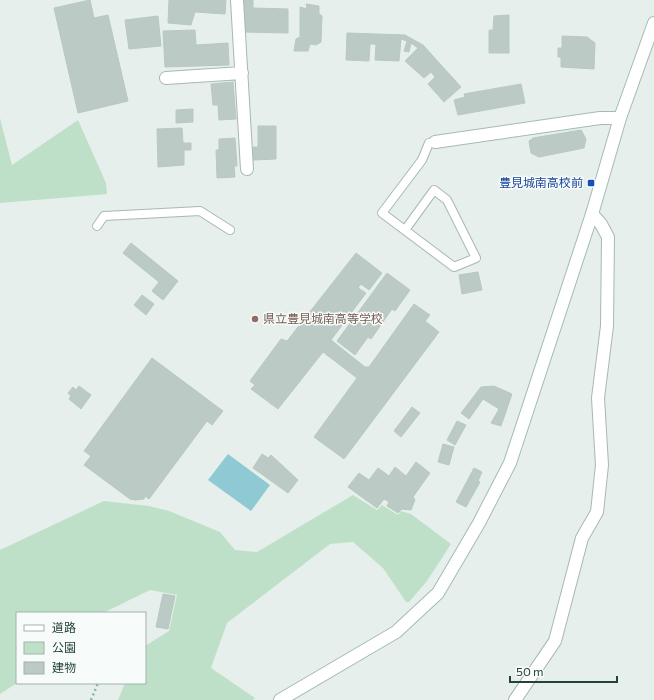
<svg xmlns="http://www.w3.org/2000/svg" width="654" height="700" font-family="Commissioner,'Noto Sans JP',sans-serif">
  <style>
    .green { fill: #bfe0c8 }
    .water { fill: #8ec9d4 }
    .building { fill: #bbcac4; stroke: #b8c9c2 }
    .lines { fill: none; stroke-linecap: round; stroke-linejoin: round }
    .lane-casing { stroke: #a8b8b2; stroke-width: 10 }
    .street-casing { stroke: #a8b8b2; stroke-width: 14 }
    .secondary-casing { stroke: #a4bbb3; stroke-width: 14 }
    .path { stroke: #86b3a5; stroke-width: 2.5; stroke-dasharray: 2 3; stroke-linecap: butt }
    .lane { stroke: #fff; stroke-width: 8 }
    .street { stroke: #fff; stroke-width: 12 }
    .secondary { stroke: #fff; stroke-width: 12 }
    .transit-dot { fill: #1a4fb4; stroke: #f7fbf9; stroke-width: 1.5 }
    .education-dot { fill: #8d6e63; stroke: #f7fbf9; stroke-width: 1.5 }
    .labels { text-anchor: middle; stroke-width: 3; stroke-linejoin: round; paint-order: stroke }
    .transit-label { font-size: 12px; fill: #164399; stroke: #f7fbf9; text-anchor: end }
    .education-label { font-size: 12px; fill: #785e54; stroke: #f7fbf9; text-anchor: start }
  </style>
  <rect width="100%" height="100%" fill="#e6efeb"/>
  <path class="green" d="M0 118 12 165 78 120 106 183 107 194 0 203Z
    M353 495 377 510 382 505 398 515 401 511 411 514 451 544 427 581 409 602H406L383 568 353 542 330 544 227 623 211 668 255 698 253 700H118L125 683H145V646L169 631 177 595 150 590 103 613H17V683L0 694V550L104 501 149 506 169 511 220 532 235 550 257 552Z"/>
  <path class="water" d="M228 454 270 485 251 511 208 480Z"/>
  <path class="building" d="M90 0 94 18 108 15 128 101 78 113 54 8Z
    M169 0H226L225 14 195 12 191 25 168 23Z
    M243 0H253V8L288 9V33L244 32Z
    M306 4 319 6V14L322 16 321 42 316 45 310 44 308 51H294L296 39 300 37V7L307 9Z
    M509 15V53H489V30H493L494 16Z
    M158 16 161 46 129 49 125 20Z
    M195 30 196 45 228 43 229 65 165 67 163 31Z
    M347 33 405 35 423 45 461 87 444 102 428 84 435 77 431 72 424 78 405 61 418 48 411 43 409 52 404 51 407 41 401 39 399 61 375 60 376 44H370L369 61 346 60Z
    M562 36 587 37 595 43 594 69 561 67V57H558V48H562Z
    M233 82 236 119 219 120 218 105H213L211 84Z
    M521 84 525 103 458 115 454 100 465 97 464 94Z
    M193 109V122L176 123V110Z
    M258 126H276V159L253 160V147H258Z
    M182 128 183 143H191V150H184V165L158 167 157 129Z
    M581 130 586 139 584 148 539 157 531 153 529 141 533 138Z
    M235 138 237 166H234L235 177 217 178 216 150H219V139Z
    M131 243 178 281 163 300 152 291 159 282 123 253Z
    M356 253 382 273 369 290 361 284 358 288 366 293 331 340 365 367H369L414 304 430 315 425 321 439 332 344 459 314 437 357 378 323 352 278 409 251 389 255 385 250 381 281 339 287 341Z
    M478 272 482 290 462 294 459 275Z
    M387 273 410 290 395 311 392 309 371 339 368 337 355 355 337 341Z
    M142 295 154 304 146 315 134 305Z
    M152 358 223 411 212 425 207 421 149 499 145 496 144 499 135 500 130 499 84 465 91 456 84 451Z
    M79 386 91 395 81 409 69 399 71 396 68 393 73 387 76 390Z
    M494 386 512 394 501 426 491 423 499 409 483 399 469 419 461 413 481 387Z
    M412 407 420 413 401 437 394 431Z
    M457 421 466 425 455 445 447 440Z
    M443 444 454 447 449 465 438 462Z
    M262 454 268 458 271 455 298 480 288 493 253 468Z
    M416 462 430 473 413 497 415 500 411 510 402 509 398 513 387 506 389 502 384 499 377 508 348 487 359 473 369 480 378 468 389 476 395 467 406 476Z
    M474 468 482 472 478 481 480 482 466 507 456 502Z
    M163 594 175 596 168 629 156 627Z"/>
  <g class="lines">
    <g class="lane-casing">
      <path id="lane" d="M97 226 104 216 200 211 230 230
        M405 230 434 190 447 200 476 258 454 267 382 213 422 160 429 143"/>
    </g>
    <g class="street-casing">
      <path id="street" d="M237 0 247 169
        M166 78 242 73
        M515 700 555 641 582 538 597 512 602 465 598 398 607 326 608 237 601 224 592 214"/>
    </g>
    <g class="secondary-casing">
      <path id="secondary" d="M435 142 600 118H620
        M280 700 396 632 438 593 479 523 510 463 592 214 620 118 654 23"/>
    </g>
    <path class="path" d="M91 700 98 683"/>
    <use href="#lane" class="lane"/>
    <use href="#street" class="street"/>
    <use href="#secondary" class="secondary"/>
  </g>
  <rect class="transit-dot" x="587" y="179" width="8" height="8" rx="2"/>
  <circle class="education-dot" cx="255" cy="319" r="4"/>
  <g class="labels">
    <g class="transit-label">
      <text x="583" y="187">豊見城南高校前</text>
    </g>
    <g class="education-label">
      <text x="263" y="323">県立豊見城南高等学校</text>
    </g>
  </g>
  <rect x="16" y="612" width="130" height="72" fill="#f7fbf9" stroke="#a3b1ad"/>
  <rect x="24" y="625" width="20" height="6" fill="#ffffff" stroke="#a3b1ad"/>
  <text x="52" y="632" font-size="12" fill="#24423a">道路</text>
  <rect x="24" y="642" width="20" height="12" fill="#bfe0c8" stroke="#a3b1ad"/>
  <text x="52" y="652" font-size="12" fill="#24423a">公園</text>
  <rect x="24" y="662" width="20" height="12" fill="#bbcac4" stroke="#a3b1ad"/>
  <text x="52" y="672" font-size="12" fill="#24423a">建物</text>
  <path d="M510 676v6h107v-6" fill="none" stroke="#24423a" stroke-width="2"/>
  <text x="516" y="676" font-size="12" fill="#24423a" stroke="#f7fbf9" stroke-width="3" paint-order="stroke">50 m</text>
</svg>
